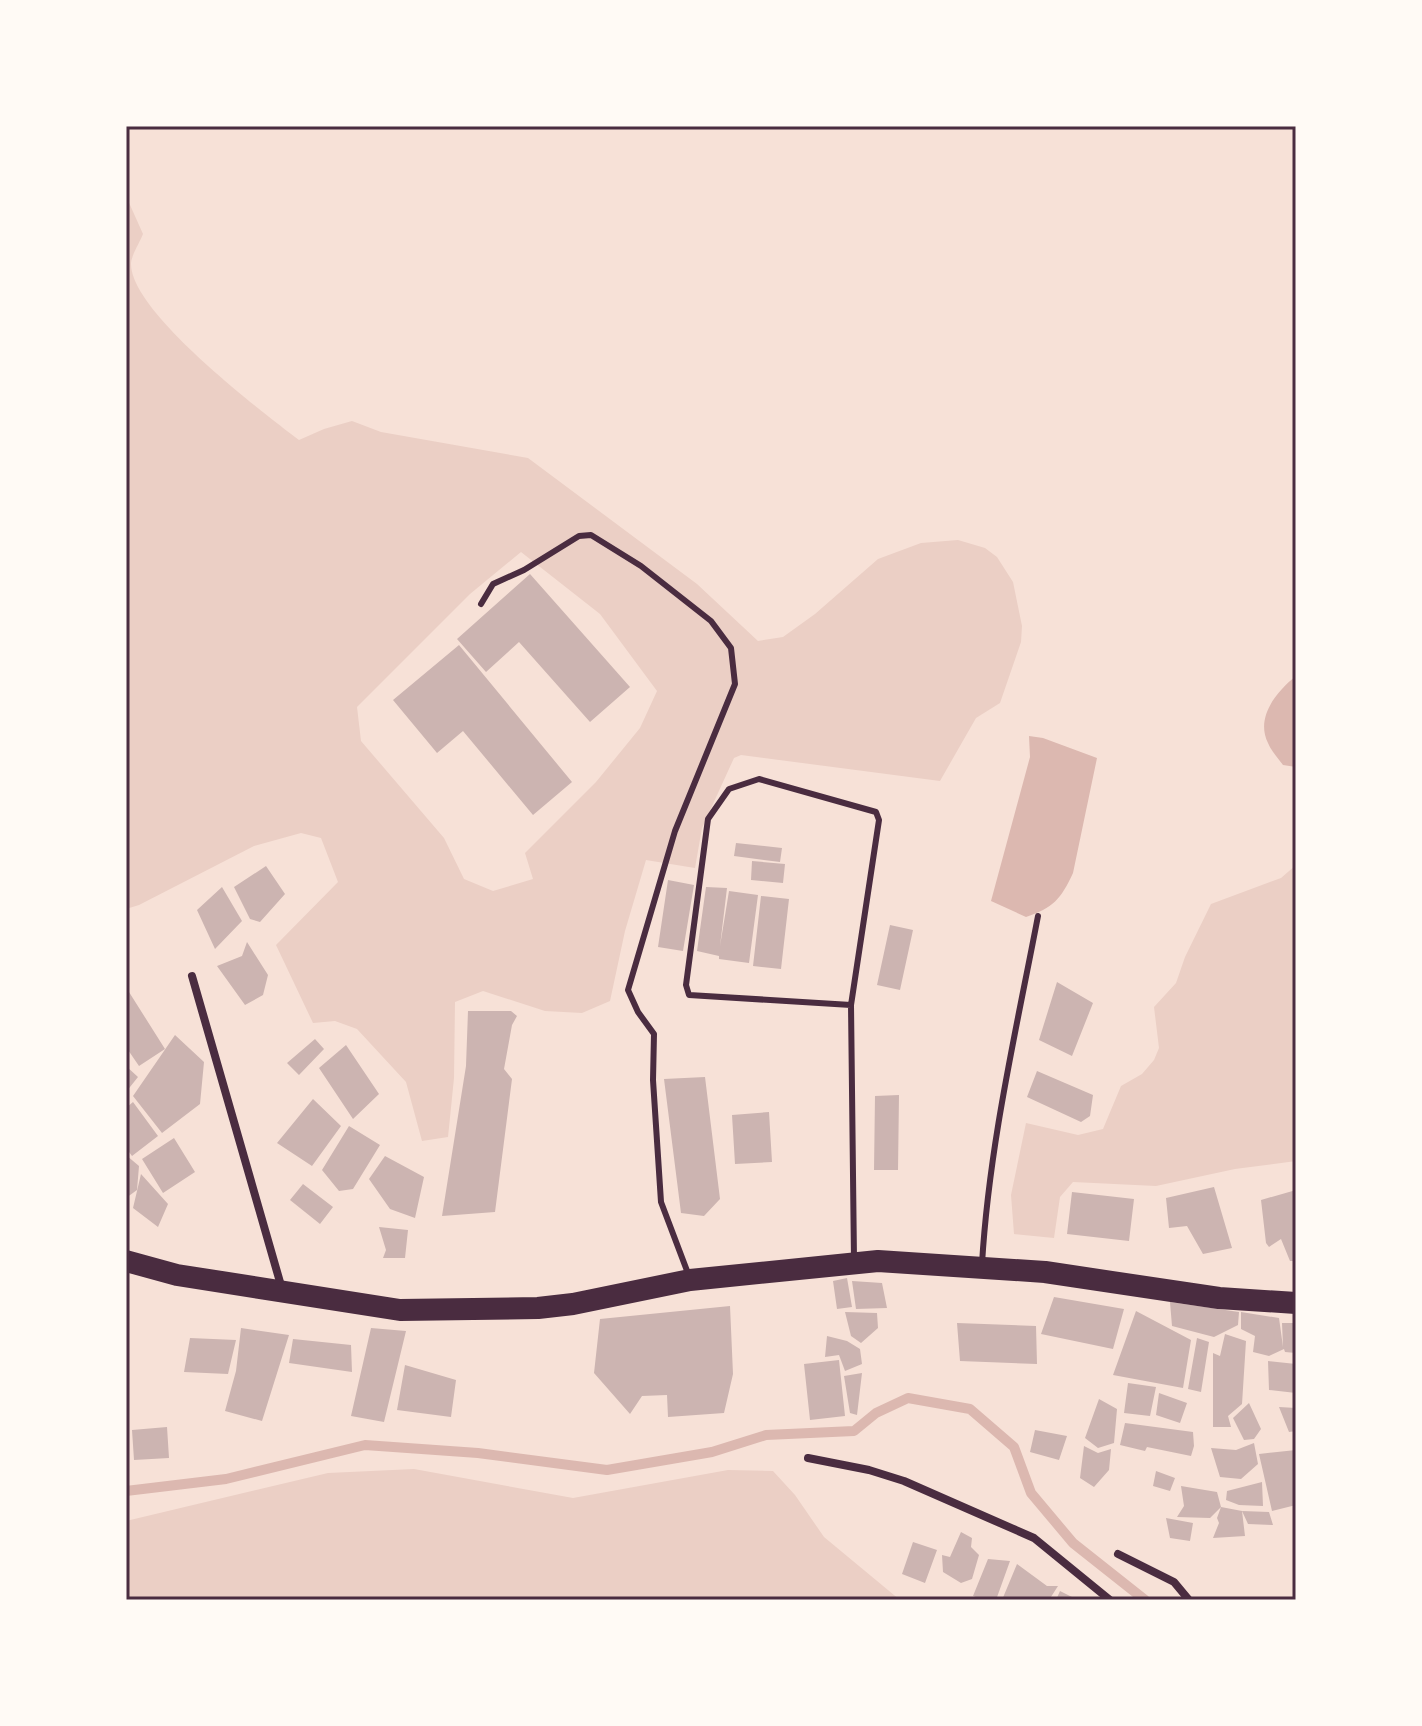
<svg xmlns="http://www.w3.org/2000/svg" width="1422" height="1726" font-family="'DejaVu Sans',sans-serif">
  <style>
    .green { fill: #ebcfc5; fill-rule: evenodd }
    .water { fill: #dcb8b0 }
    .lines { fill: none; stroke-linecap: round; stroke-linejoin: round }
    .stream { stroke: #dcb8b0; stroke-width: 10 }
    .building { fill: #ccb4b1 }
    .service { stroke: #4a2c40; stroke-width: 6 }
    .minor { stroke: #4a2c40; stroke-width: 8 }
    .trunk { stroke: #4a2c40; stroke-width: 22 }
    .neatline { fill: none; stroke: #4a2c40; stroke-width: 3 }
  </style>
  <rect width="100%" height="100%" fill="#f7e1d7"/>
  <path class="green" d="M126 196 143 234C140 242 132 254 131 263 129 311 261 411 299 440L324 429 352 421 381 432 528 458 697 584 758 641 783 637 815 614 878 559 921 543 958 540 985 548 997 557 1013 582 1022 626 1021 642 1000 703 976 718 940 781 741 755 734 758 702 828 695 868 646 860 625 931 610 1001 582 1013 545 1011 483 991 455 1002 454 1078 448 1137 422 1141 406 1082 357 1029 335 1021 313 1023 276 945 338 882 321 838 301 833 254 846 139 905 126 909ZM521 552 600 614 657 691 640 728 596 782 525 853 533 879 493 891 464 879 444 838 361 741 357 707 470 594Z
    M1296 865V1161L1235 1169 1156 1186 1073 1182 1060 1197 1054 1238 1014 1234 1011 1195 1026 1123 1078 1135 1103 1129 1121 1086 1142 1074 1154 1060 1159 1048 1154 1007 1176 983 1185 957 1211 904 1281 878Z
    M414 1469 573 1498 728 1470 773 1471 795 1495 824 1537 900 1600H126V1521L328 1473Z"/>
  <path class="water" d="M1296 676V767L1283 765C1278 758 1271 751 1268 743 1255 717 1277 691 1296 676Z
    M1029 736 1043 738 1097 758 1073 873C1061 899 1053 908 1026 917L991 901 1030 757Z"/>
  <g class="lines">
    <path class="stream" d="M126 1491 226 1479 365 1445 478 1453 607 1470 712 1452 766 1435 854 1431 876 1413 908 1398 970 1409 1014 1447 1031 1493 1073 1543 1145 1600"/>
  </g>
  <path class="building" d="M530 574 630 687 590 722 519 642 486 672 457 639Z
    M459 645 572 782 533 815 463 731 437 753 393 700Z
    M736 843 782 848 780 862 734 856Z
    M752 861 785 864 783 883 751 880Z
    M266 866 285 894 260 922 250 919 234 887Z
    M668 880 694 885 683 951 658 947Z
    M222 887 242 921 215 949 197 910Z
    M706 887 727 888 720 946 729 891 758 895 749 963 719 959V956L697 951Z
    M761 896 789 899 781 969 753 966Z
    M890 925 913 930 900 990 877 985Z
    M247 942 268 975 263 995 245 1005 217 966 242 956Z
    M1057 982 1093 1003 1072 1056 1039 1040Z
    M129 992 165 1049 139 1066 126 1047V994Z
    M468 1011H511L517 1016 512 1025 504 1069 512 1079 495 1212 442 1216 466 1066Z
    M175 1035 204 1062 200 1104 162 1133 133 1096Z
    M315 1039 324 1049 299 1075 287 1063Z
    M346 1045 379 1094 353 1119 319 1068Z
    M126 1066 138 1077 126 1092Z
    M1037 1071 1093 1095 1090 1116 1081 1122 1027 1097Z
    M705 1077 720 1199 704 1216 681 1213 664 1079Z
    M899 1095 898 1170H874L875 1096Z
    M313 1099 341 1126 312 1166 277 1143Z
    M133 1102 158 1136 132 1156 126 1148V1108Z
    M769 1112 772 1162 735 1164 732 1115Z
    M349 1126 380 1145 353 1189 339 1191 322 1170Z
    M174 1138 195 1172 163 1193 142 1159Z
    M126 1155 139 1166 137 1190 126 1198Z
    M385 1156 424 1177 415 1218 390 1209 369 1179Z
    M141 1174 168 1204 158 1227 133 1208Z
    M303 1184 333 1207 320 1224 290 1200Z
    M1214 1187 1232 1248 1203 1254 1187 1226 1169 1228 1166 1198Z
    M1296 1190V1261H1290L1281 1239 1269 1247 1266 1243 1261 1200Z
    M1072 1192 1134 1199 1129 1241 1067 1234Z
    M379 1227 408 1230 405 1258H383L386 1250Z
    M847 1278 852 1307 837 1309 833 1281Z
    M852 1281 882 1283 887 1308 856 1309Z
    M1054 1297 1124 1309 1113 1349 1041 1334Z
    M1170 1302 1239 1312 1238 1325 1214 1337 1172 1326Z
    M730 1306 733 1374 724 1413 668 1417 667 1395 642 1396 630 1414 594 1373 600 1319Z
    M1136 1311 1191 1340 1183 1388 1113 1375Z
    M845 1312 877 1313 878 1328 861 1343 851 1336Z
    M1241 1312 1279 1318 1283 1347 1282 1323H1296V1353L1285 1352 1284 1349 1269 1356 1253 1352 1255 1336 1241 1329Z
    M957 1323 1036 1326 1037 1364 960 1361Z
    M241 1328 289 1335 262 1421 225 1411 236 1371Z
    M371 1328 406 1331 384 1422 351 1416Z
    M1225 1334 1246 1341 1242 1404 1228 1416 1231 1427H1213V1353L1220 1356Z
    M827 1336 847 1341 860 1349 862 1364 845 1371 839 1355 825 1357Z
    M190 1338 236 1340 228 1374 184 1372Z
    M1197 1338 1209 1342 1201 1392 1188 1389Z
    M293 1339 351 1345 352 1372 289 1363Z
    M839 1360 845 1416 810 1420 804 1364Z
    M1268 1361 1296 1364V1393L1269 1390Z
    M405 1365 456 1380 451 1417 397 1410Z
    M862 1373 857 1415 850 1413 844 1376Z
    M1128 1383 1156 1387 1150 1416 1124 1413Z
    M1159 1393 1187 1403 1180 1423 1156 1415Z
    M1099 1399 1117 1409 1114 1443 1098 1448 1085 1438Z
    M1249 1403 1261 1429 1254 1439 1244 1440 1233 1418Z
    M1279 1407 1296 1408V1431L1289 1432Z
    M1125 1423 1193 1432 1194 1446 1191 1456 1147 1447 1145 1451 1120 1445Z
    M167 1427 169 1458 134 1460 132 1430Z
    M1035 1430 1067 1436 1059 1460 1030 1452Z
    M1254 1443 1258 1464 1241 1479 1220 1477 1211 1448 1236 1450Z
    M1084 1446 1098 1453 1111 1449 1109 1470 1094 1487 1080 1478Z
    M1296 1450V1505L1272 1511 1259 1454Z
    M1156 1471 1175 1478 1170 1491 1153 1486Z
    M1262 1482 1263 1506 1239 1505 1226 1500 1227 1491Z
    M1181 1486 1217 1492 1221 1507 1210 1518 1177 1517 1184 1506Z
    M1221 1507 1242 1511 1245 1536 1213 1538 1219 1523 1217 1518Z
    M1242 1511 1269 1512 1273 1525 1248 1524Z
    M1166 1518 1193 1523 1190 1541 1170 1538Z
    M961 1532 972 1538 971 1547 979 1555 972 1579 961 1583 943 1572 942 1555 950 1557Z
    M913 1542 937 1550 925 1583 902 1574Z
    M988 1559 1010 1561 996 1600H984L973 1596Z
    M1017 1564 1047 1586H1058L1049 1600H1002Z
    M1060 1591 1078 1600H1056Z"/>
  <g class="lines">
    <path class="service" d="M481 604 493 584 524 570 579 536 591 535 641 566 711 621 731 648 735 684 675 831 628 990 638 1012 654 1034 653 1080 661 1202 689 1276
      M851 1005 879 820 876 812 759 779 729 789 708 819 686 985 689 995 851 1005 854 1259
      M982 1264C989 1146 1016 1031 1038 916"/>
    <path class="minor" d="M192 976 282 1289
      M808 1458 869 1470 904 1481 1034 1538 1110 1600
      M1118 1554 1174 1582 1189 1600"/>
    <path class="trunk" d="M126 1261 177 1275 400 1310 538 1308 573 1304 690 1280 878 1261 1045 1272 1219 1298 1296 1303"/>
  </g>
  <rect width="1422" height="1726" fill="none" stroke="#fffaf5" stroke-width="256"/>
  <rect x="128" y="128" width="1166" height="1470" class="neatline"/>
</svg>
